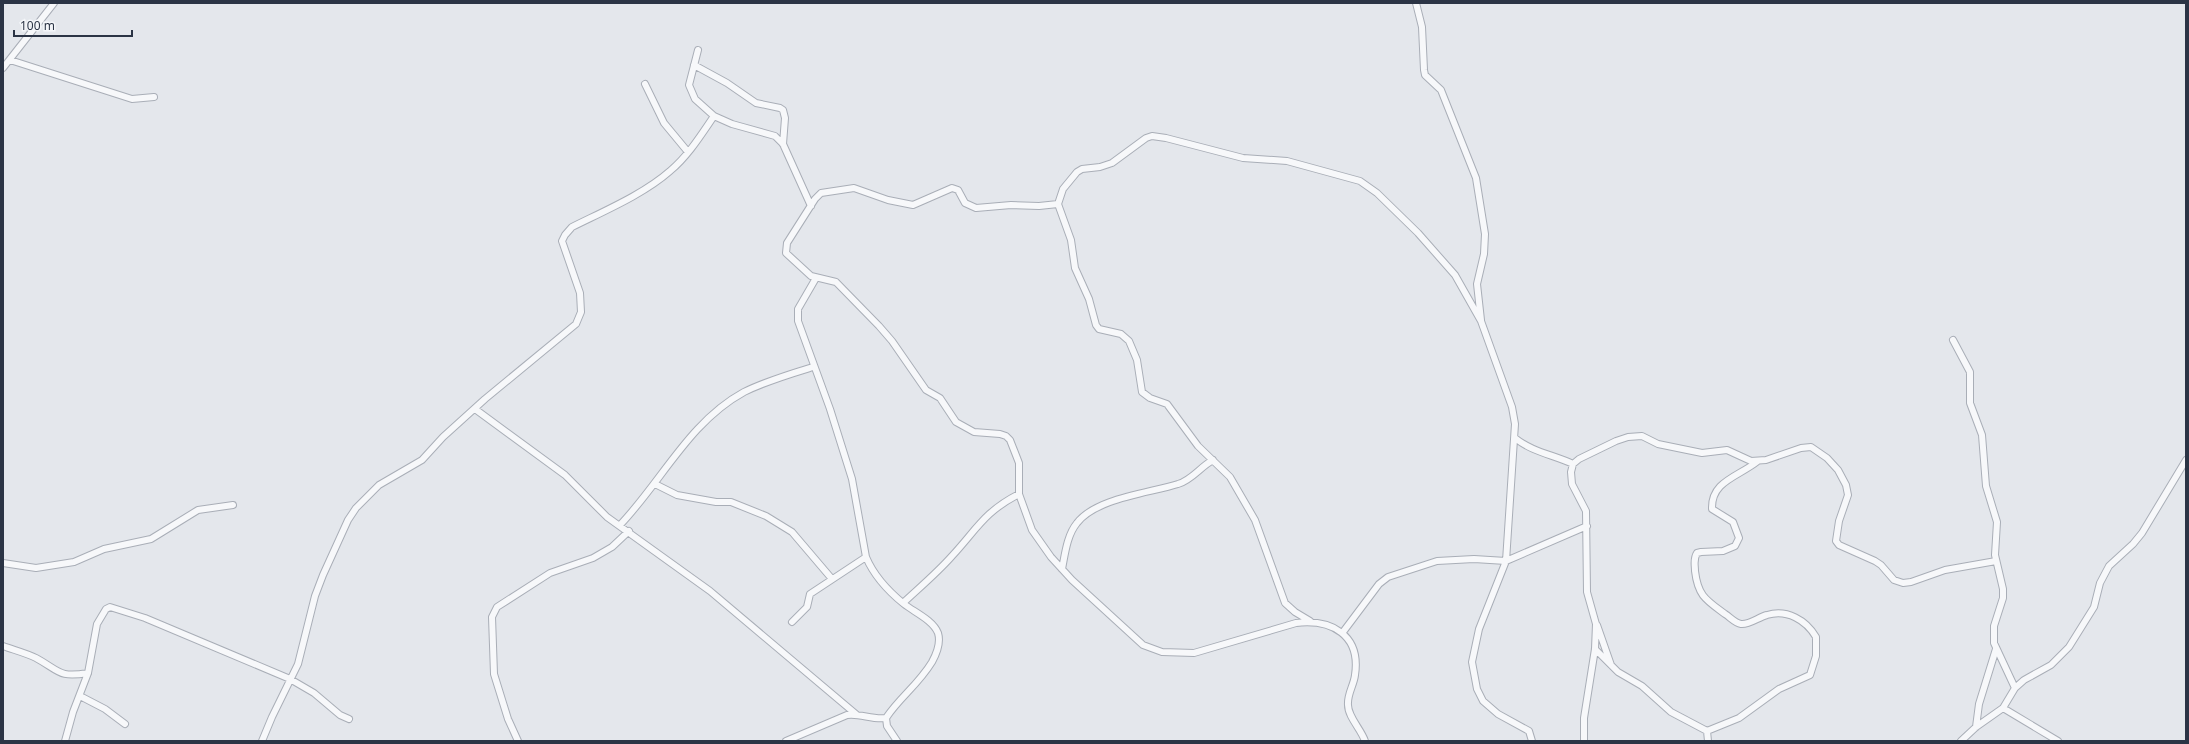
<svg xmlns="http://www.w3.org/2000/svg" width="2189" height="744" font-family="'Noto Sans',sans-serif">
  <style>
    .lines { fill: none; stroke-linecap: round; stroke-linejoin: round }
    .street-casing { stroke: #a9aeb7; stroke-width: 8 }
    .street { stroke: #f7f8fa; stroke-width: 6 }
  </style>
  <rect width="100%" height="100%" fill="#e4e7ec"/>
  <g class="lines">
    <g class="street-casing">
      <path id="street" d="M1416 3 1422 27 1424 70 1425 75 1441 90 1476 178 1485 234 1484 254 1477 284 1481 320
        M698 50 689 85 695 99 714 116 732 124 775 136 783 144 811 206
        M10 60 132 99 154 97
        M694 65 727 83 756 103 780 108 783 110 785 118 783 144
        M3 68 54 3
        M645 84 664 123 688 152
        M1058 204 1039 206 1011 205 976 208 965 203 958 190 952 188 913 205 888 200 854 188 821 193 815 199 787 243 786 253 811 276 836 282 879 326 892 341 926 390 940 398 956 422 974 432 1000 434 1006 436 1010 440 1019 463V494L1032 530 1051 557 1072 580 1143 645 1162 652 1194 653 1296 623C1332 619 1361 635 1355 675 1354 685 1347 694 1348 705 1348 717 1361 729 1365 741
        M816 278 798 309V321L830 409 852 479 866 557C874 576 888 591 904 604 914 612 933 620 938 633 941 643 937 653 932 662 918 685 900 697 886 718L887 726 897 741
        M1953 340 1970 372V403L1982 435 1986 486 1997 522 1995 555 2003 589V598L1994 626V643L2015 688
        M475 409 565 475 607 517 710 591 857 715
        M1515 438C1532 452 1554 455 1573 464
        M655 484 677 495 716 502H731L766 516 792 532 832 579
        M620 525C662 481 689 422 744 392 766 381 790 374 813 367
        M3 563 36 568 74 562 104 549 151 539 198 510 233 505
        M1062 569C1065 554 1067 535 1077 523 1096 498 1150 493 1178 484 1192 480 1200 467 1213 460
        M903 603C919 588 937 573 952 556 977 529 984 512 1019 494
        M1310 621 1295 612 1285 603 1255 520 1230 477 1198 446 1167 404 1150 398 1142 392 1137 360 1129 341 1121 334 1099 329 1096 325 1089 299 1075 268 1071 240 1058 204 1063 189 1077 172 1082 169 1100 167 1112 163 1146 138 1152 136 1166 138 1243 158 1287 161 1360 181 1377 193 1418 233 1455 275 1481 321 1512 407 1515 424 1506 561 1479 629 1472 662 1477 689 1483 701 1498 714 1529 731 1532 741
        M792 622 807 607 810 594 866 557
        M1597 625 1611 665
        M1343 632 1379 584 1388 577 1437 561 1474 559 1506 561 1587 526
        M3 646C14 650 26 653 36 658 60 671 58 678 88 673
        M1595 649 1618 672 1642 686 1671 712 1707 731 1708 741
        M80 696 105 709 125 724
        M2003 708 2058 741
        M1976 727 1979 704 1996 649
        M1707 731 1739 718 1779 689 1810 675 1816 656V637C1806 620 1787 609 1767 615 1759 617 1749 625 1741 624 1735 623 1730 617 1725 614 1706 600 1698 596 1695 571 1695 565 1693 559 1697 553L1701 552 1723 551 1735 546 1739 538 1733 522 1712 509C1711 481 1738 477 1758 461
        M65 741 73 712 88 673 97 624 106 609 110 607 145 618 290 679 314 693 340 715 349 719
        M262 741 272 717 298 664 315 596 323 575 348 520 356 508 379 485 422 460 443 437 485 399 576 324 581 312 580 293 562 241 565 235 572 227C604 211 644 194 670 171 688 156 701 135 714 116
        M518 741 508 719 494 674 492 617 497 607 550 573 593 558 612 547 629 531
        M786 741 847 715C860 713 872 720 886 718
        M1584 741V718L1595 649 1596 624 1587 592 1586 511 1572 484 1571 472 1573 464 1579 459 1616 441 1628 437 1642 436 1658 444 1702 453 1727 450 1751 461 1766 460 1801 448 1811 447 1827 458 1838 470 1846 485 1848 495 1839 521 1836 541 1839 545 1875 561 1881 565 1894 580 1903 583 1911 582 1945 570 1996 561
        M1961 741 1976 727 2003 708 2015 688 2024 680 2051 665 2069 647 2094 607 2100 583 2109 566 2133 544 2142 533 2186 460"/>
    </g>
    <use href="#street" class="street"/>
  </g>
  <rect width="2189" height="744" fill="none" stroke="#2b3445" stroke-width="8"/>
  <path d="M14 30v6h118v-6" fill="none" stroke="#2b3445" stroke-width="2"/>
  <text x="20" y="30" font-size="12" fill="#2b3445" stroke="#f4f6f9" stroke-width="3" paint-order="stroke">100 m</text>
</svg>
